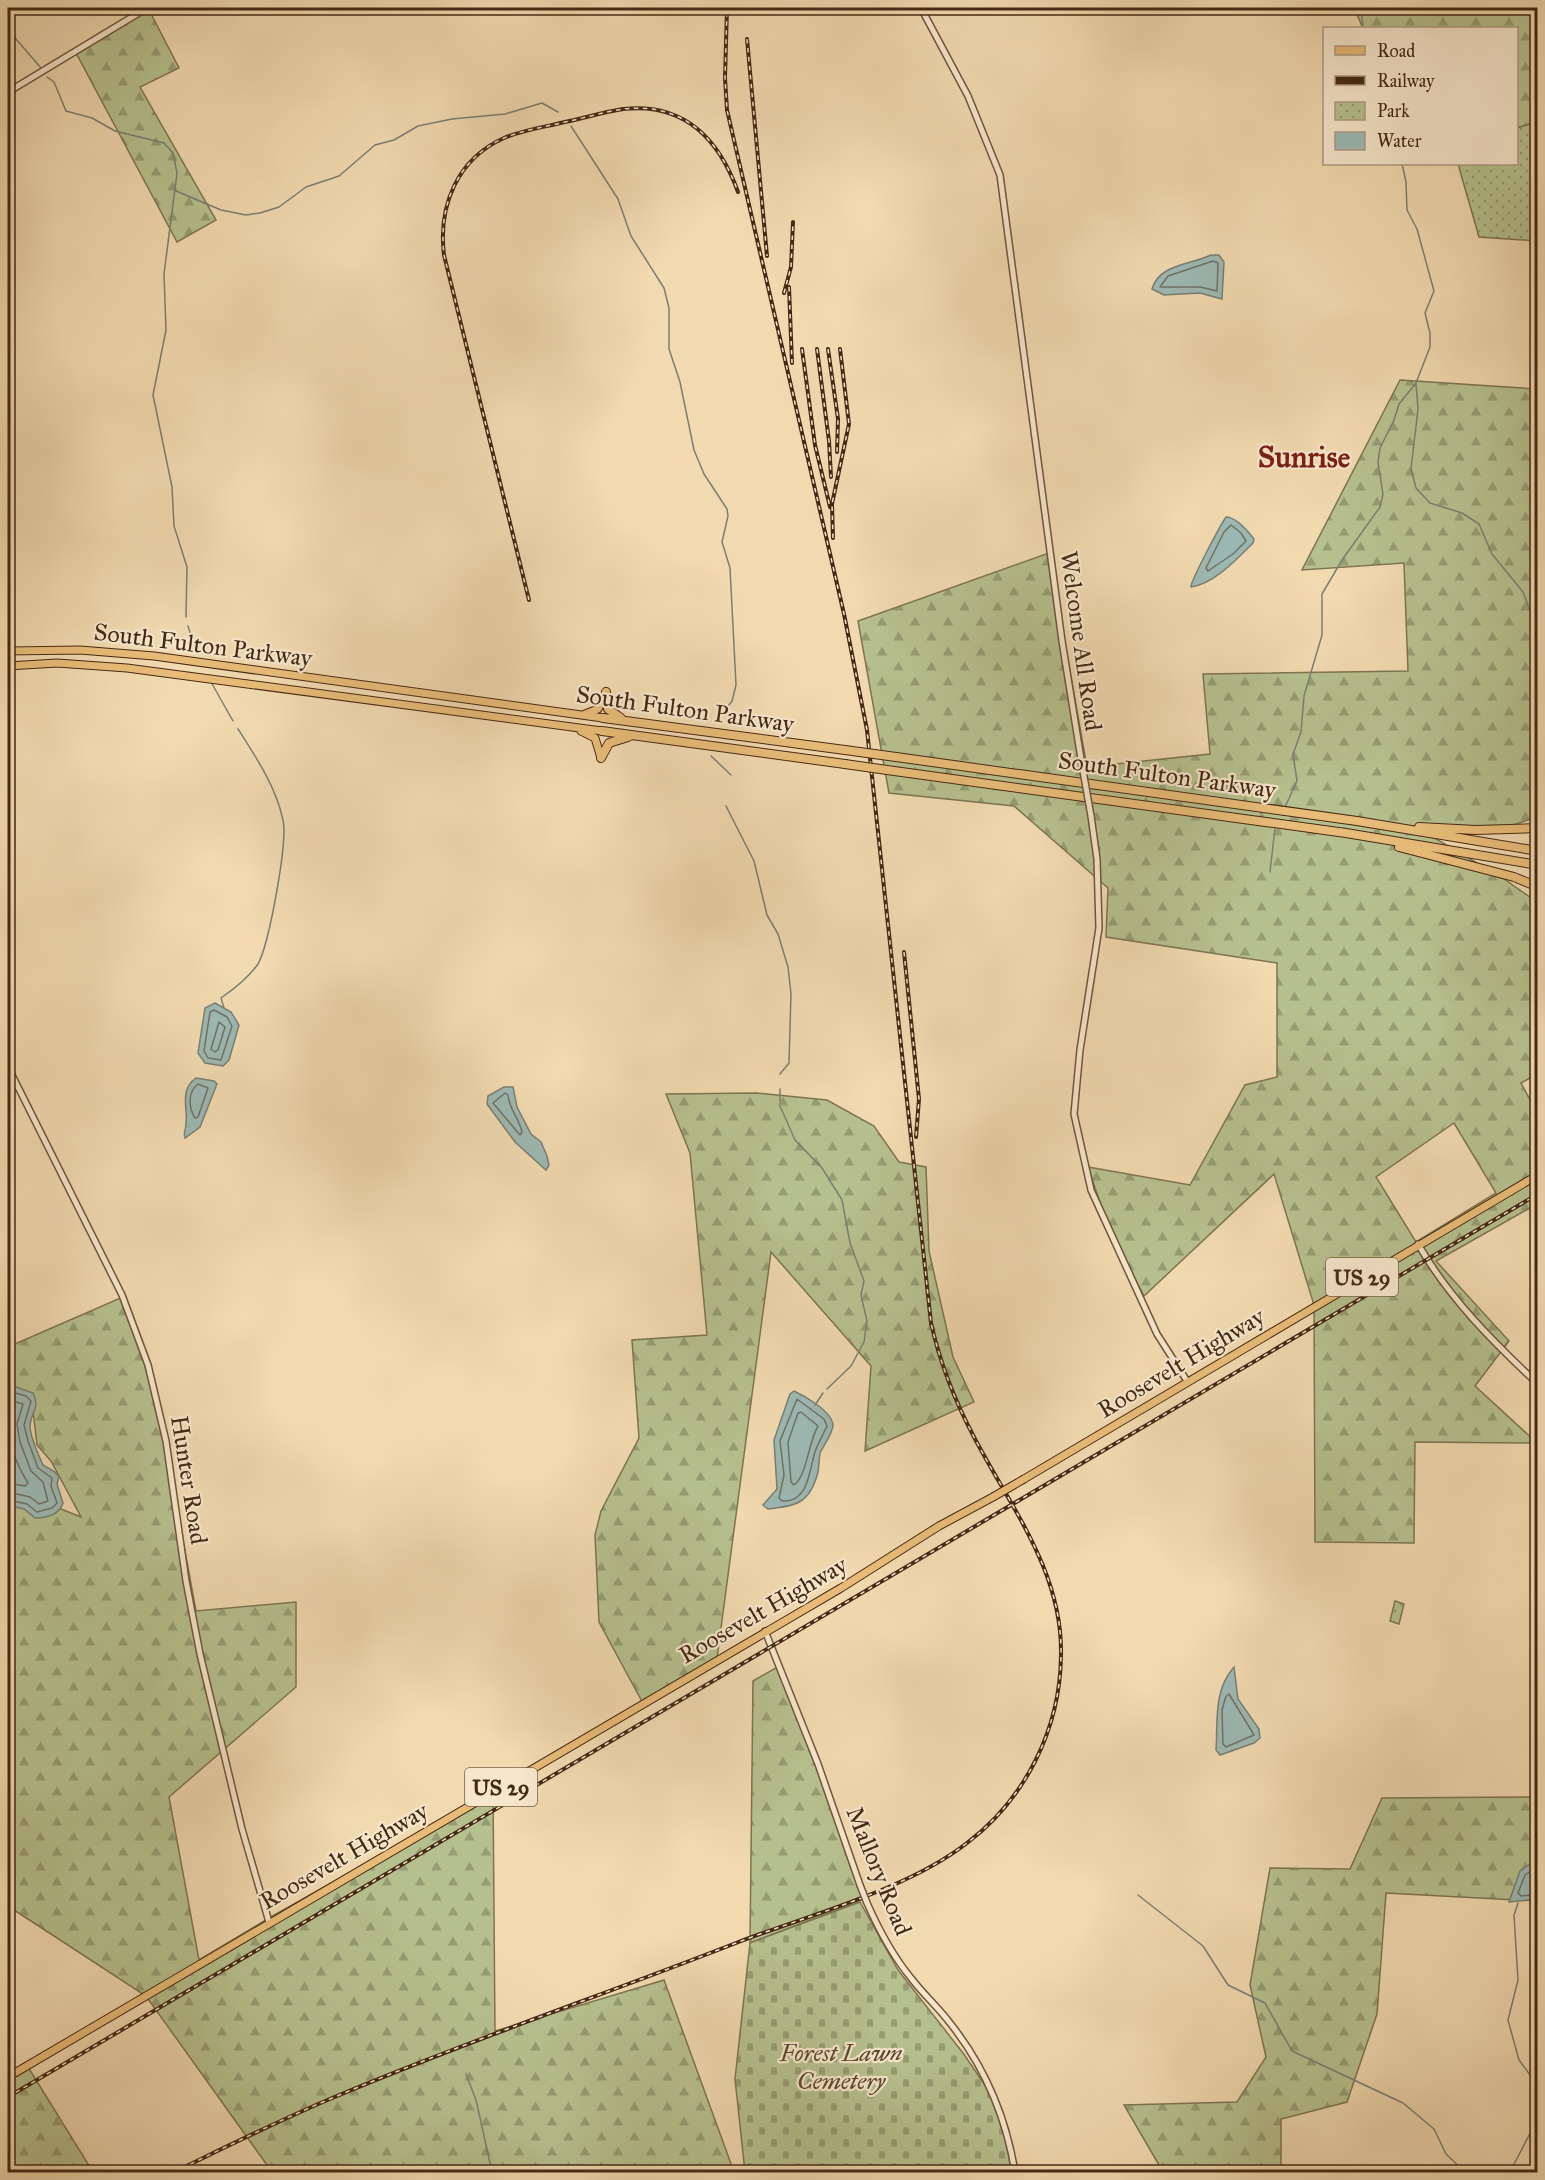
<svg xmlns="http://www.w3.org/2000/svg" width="1545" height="2180" font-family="'IM FELL Great Primer',serif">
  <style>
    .forest { fill: url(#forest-firs); stroke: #7e7451; stroke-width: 1.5; fill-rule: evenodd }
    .cemetery { fill: url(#cemetery-stones); stroke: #7e7451; stroke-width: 1.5 }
    .park { fill: url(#park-dots); stroke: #7e7451; stroke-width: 1.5 }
    .water { fill: #9cb9b4; stroke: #797f74; stroke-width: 1.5 }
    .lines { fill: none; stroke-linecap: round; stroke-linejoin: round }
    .shore { stroke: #707164; stroke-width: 1.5 }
    .stream { stroke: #797f74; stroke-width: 1.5 }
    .tertiary-casing { stroke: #70553b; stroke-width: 8 }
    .primary-casing { stroke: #452914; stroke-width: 9 }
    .trunk-casing { stroke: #452914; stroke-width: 9 }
    .motorway-casing { stroke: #452914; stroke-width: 10 }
    .tertiary { stroke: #f6e6cc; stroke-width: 5 }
    .primary { stroke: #e8bc78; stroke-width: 7 }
    .trunk { stroke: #e8bc78; stroke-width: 7 }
    .motorway { stroke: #e8bc78; stroke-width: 8 }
    .rail-casing { stroke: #452914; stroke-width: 4 }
    .rail { stroke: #f6e6cc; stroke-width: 1.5; stroke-dasharray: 4.5; stroke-linecap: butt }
    .tertiary-bridge-casing { stroke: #70553b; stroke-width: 8; stroke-linecap: butt }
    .primary-bridge-casing { stroke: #452914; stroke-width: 9; stroke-linecap: butt }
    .motorway-bridge-casing { stroke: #452914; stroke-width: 10; stroke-linecap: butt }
    .tertiary-bridge { stroke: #f6e6cc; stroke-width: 5 }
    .primary-bridge { stroke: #e8bc78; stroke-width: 7 }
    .motorway-bridge { stroke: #e8bc78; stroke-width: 8 }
    .labels { text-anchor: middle; stroke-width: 4.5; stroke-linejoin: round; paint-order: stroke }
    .shield { fill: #f6e6cc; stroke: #7a624b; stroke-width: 1.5 }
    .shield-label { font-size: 22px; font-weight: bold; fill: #452914 }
    .street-label { font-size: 24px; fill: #452914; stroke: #f6e6cc }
    .park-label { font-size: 24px; font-style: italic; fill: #5c472c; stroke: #f6e6cc }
    .district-label { font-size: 30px; font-weight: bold; fill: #7a1f14; stroke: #f6e6cc }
  </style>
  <defs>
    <pattern id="forest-firs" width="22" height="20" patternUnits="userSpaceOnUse" patternTransform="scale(1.5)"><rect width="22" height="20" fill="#b6c08e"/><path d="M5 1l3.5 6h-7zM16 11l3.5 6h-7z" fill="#969c73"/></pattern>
    <pattern id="cemetery-stones" width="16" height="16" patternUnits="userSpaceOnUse" patternTransform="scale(1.5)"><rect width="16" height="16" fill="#b6c08e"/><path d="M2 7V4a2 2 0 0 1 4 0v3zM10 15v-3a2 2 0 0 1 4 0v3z" fill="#969c73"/></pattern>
    <pattern id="park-dots" width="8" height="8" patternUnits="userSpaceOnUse" patternTransform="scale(1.5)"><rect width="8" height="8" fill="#b6c08e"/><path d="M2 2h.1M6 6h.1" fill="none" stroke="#969c73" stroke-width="1.8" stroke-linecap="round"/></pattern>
  </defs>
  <rect width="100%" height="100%" fill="#f1d9b0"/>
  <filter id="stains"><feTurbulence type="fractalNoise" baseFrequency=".00333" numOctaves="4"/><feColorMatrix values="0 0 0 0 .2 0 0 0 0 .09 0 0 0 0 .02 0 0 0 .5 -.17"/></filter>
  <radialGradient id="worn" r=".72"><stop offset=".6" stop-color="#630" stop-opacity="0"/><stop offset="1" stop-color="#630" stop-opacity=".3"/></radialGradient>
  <path class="forest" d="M148 8 179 68 140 87 216 220 177 242 75 51Z
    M1354 8H1537V122L1517 128 1516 28H1363Z
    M1400 380 1537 389V817L1498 830 1431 836 1504 879 1537 902V1074L1521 1083 1537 1113V1204L1436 1261 1509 1341 1475 1386 1537 1443 1415 1442 1414 1543 1315 1542 1314 1305 1274 1174 1144 1296 1110 1232 1088 1167 1190 1185 1245 1085 1277 1077V963L1106 937 1108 888 1014 806 889 793 858 621 1049 553 1087 767 1210 754 1203 674 1408 671 1404 563 1302 570ZM1454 1123 1496 1193 1416 1242 1376 1177Z
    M757 1093 827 1100 874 1126 899 1162 926 1167 929 1251 953 1357 974 1402 865 1451 871 1366 771 1252 717 1658 645 1707 599 1622 595 1535 601 1511 639 1438 632 1340 707 1335 690 1153 666 1094Z
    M125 1296 158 1404 196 1611 296 1602V1687L169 1797 199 1960 269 1918 493 1792 495 2031 664 1980 734 2172H272L146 1996 8 1906V1495L36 1499 81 1517 51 1461 37 1445 32 1402 8 1384V1347Z
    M781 1665 867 1898 750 1943 753 1681Z
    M1537 1797V1901L1386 1893 1377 2014 1347 2102 1281 2119V2172H1163L1124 2105 1237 2102 1266 2057 1250 1985 1270 1868 1350 1869 1382 1798Z
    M28 2067 93 2172H8V2078Z"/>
  <path class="cemetery" d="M860 1902 898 1970 963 2053 989 2091 1007 2143 1011 2172H745L735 2079 750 1943Z"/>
  <path class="park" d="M1537 122V241L1479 237 1458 164H1516L1517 128Z
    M1395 1601 1404 1604 1399 1624 1390 1621Z"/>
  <path class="water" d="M1211 255H1219L1224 262 1222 299 1200 293 1164 295 1152 289C1159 264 1191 265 1211 255Z
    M1226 517C1236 517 1247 530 1254 539L1253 543C1237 559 1214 584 1191 587 1190 582 1220 526 1226 517Z
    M215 1003 231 1012 239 1025 229 1060 223 1066 205 1063 198 1053 205 1008Z
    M196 1078 214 1081 217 1084 200 1127 185 1138C183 1133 186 1130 186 1124 188 1107 179 1090 196 1078Z
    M504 1087H513L517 1107 531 1134 541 1142 547 1156 549 1165 546 1170 515 1142 487 1104 488 1096Z
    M8 1384 33 1393C41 1408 30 1413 30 1427 31 1439 38 1454 43 1465L55 1472 59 1477 57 1484 63 1503C59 1515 47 1518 35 1518L24 1509 8 1505Z
    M794 1391C805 1396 831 1411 833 1424 834 1432 823 1446 820 1453 819 1459 819 1466 818 1472 810 1503 797 1506 768 1509L763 1505 777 1489 774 1440 790 1394Z
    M1234 1667 1238 1699 1259 1729 1260 1738 1254 1743 1220 1755 1216 1750C1218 1721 1213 1691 1234 1667Z
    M1537 1842V1899L1509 1902 1520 1871 1530 1864Z"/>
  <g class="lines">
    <path class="shore" d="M1213 261 1218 263 1217 291 1200 287H1160L1168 276Z
      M1231 525 1241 533 1246 541 1233 554 1208 571 1206 568 1224 532Z
      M214 1010 227 1017 232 1026 221 1060 208 1058 204 1051 210 1012Z
      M219 1022 225 1027 218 1050 215 1052 211 1049Z
      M198 1084 208 1088 198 1117 195 1118C189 1109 187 1092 198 1084Z
      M505 1093 508 1095C509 1109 519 1118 522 1132L520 1135 493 1103Z
      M8 1391 26 1396 31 1401 24 1425 28 1441 38 1468 52 1478 51 1486 57 1503 52 1508 37 1512 27 1504 8 1500
      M797 1399 824 1419 827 1426C823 1435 818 1443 815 1452 809 1470 809 1503 782 1501L779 1498 784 1475 780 1441Z
      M8 1400 23 1404 17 1424 20 1442 31 1471 43 1482 48 1501 39 1504 30 1497 8 1492
      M8 1409 10 1412C5 1436 15 1462 28 1483L25 1486 8 1483
      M801 1412 818 1426C808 1443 807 1476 794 1485L791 1482 788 1442 798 1413Z
      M1229 1694 1254 1735 1226 1747 1223 1744 1222 1710 1226 1696Z
      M1538 1861 1534 1869 1525 1875 1518 1893 1521 1896 1538 1894"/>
    <path class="stream" d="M1361 8 1363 28
      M8 22 16 39 41 68
      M47 77 54 82 66 111 92 118 115 131 164 143 173 153 177 173 164 274 166 330 153 395 172 487 174 526 187 567 186 617
      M571 126 618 199 631 236 664 288 669 308V349L680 382 694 450 704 474 727 509 728 516 722 542 730 568 736 685 732 701 716 722
      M176 191 221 210 246 215 260 213 279 207 306 187 339 176 375 145 394 140 418 126 452 119 505 114 542 103 558 112
      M1416 384 1418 409 1411 469 1416 488 1430 503 1462 513 1479 524 1492 554 1523 592 1538 631
      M188 626 195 648
      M211 682 233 721
      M711 756 731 775
      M726 806 754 861 767 915 778 934 788 967 791 994 789 1063 780 1074
      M1285 807 1297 781 1293 754 1301 732 1304 696 1322 635V594L1342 560 1380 507 1383 494 1378 462 1380 448 1394 420 1399 404 1416 383 1430 347V333L1425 313 1434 291 1417 229 1407 210 1406 182 1402 164
      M1270 872 1275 828
      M224 1008 221 998C234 989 249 977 258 964 269 944 288 842 283 820 276 787 256 757 238 729
      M780 1089V1101
      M780 1106 795 1140 822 1168 842 1200 850 1243 864 1281 861 1295 867 1321 864 1342 851 1366 827 1389
      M815 1405 823 1393
      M1138 1895 1203 1946 1228 1985 1265 2003 1292 2051 1403 2103 1434 2129 1446 2154 1465 2172
      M1518 1903 1514 1915 1518 1980 1508 2020 1519 2060 1538 2086
      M466 2074 476 2100 492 2172
      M1510 2172 1538 2118"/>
    <g class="tertiary-casing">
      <path id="tertiary" d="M921 8 968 96 1000 175 1062 641 1082 765
        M8 92 147 8
        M1091 816 1097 859 1099 928 1080 1050 1074 1114 1091 1190 1157 1334 1187 1381
        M8 1067 122 1295 148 1365 166 1441 186 1581 200 1654 242 1829 269 1922
        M1418 1244C1449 1298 1493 1342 1538 1384
        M765 1631 818 1764 860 1885
        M867 1903C879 1930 892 1955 911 1978 923 1994 938 2007 950 2023 985 2067 1006 2117 1015 2172"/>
    </g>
    <g class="primary-casing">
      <path id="primary" d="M1024 1479 1538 1175
        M8 2077 841 1588 939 1526 993 1497"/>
    </g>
    <g class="trunk-casing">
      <path id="trunk" d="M8 651 80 650 154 656 603 718
        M8 666 57 663 127 668 602 731
        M585 714 598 709 606 692
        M581 731 595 738 601 758"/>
    </g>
    <g class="motorway-casing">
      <path id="motorway" d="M606 692 608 709 621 718
        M603 718 845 750
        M602 731 845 764
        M896 757 1357 821 1538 851
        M601 758 609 743 628 737
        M887 770 1346 833 1538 865
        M1419 827 1476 830 1538 828
        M1399 847 1514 877 1538 887"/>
    </g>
    <use href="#tertiary" class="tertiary"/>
    <use href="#primary" class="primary"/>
    <use href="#trunk" class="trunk"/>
    <use href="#motorway" class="motorway"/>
    <g class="rail-casing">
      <path id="rail" d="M747 39 767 256
        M789 287 792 363
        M784 293 791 267 793 222
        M802 349 815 445 830 507
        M817 349 829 441 831 477
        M828 349 838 419 837 452
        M833 538 832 504 849 424 840 349
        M529 600 444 255C438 206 457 159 504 138 523 130 545 127 565 122 584 118 604 112 623 109 684 102 719 139 738 192
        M904 952 919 1099 916 1137
        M8 2097 1538 1194
        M174 2172C228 2146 282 2119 337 2096 468 2041 603 1995 736 1943 808 1915 907 1890 967 1843 1026 1798 1060 1729 1061 1656 1063 1572 1011 1508 974 1437 955 1401 940 1363 931 1323L867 730 844 614 727 110 725 78 727 8"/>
    </g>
    <use href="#rail" class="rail"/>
    <g class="tertiary-bridge-casing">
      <path id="tertiary-bridge" d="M1082 765 1091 816
        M860 1885 867 1903"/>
    </g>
    <g class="primary-bridge-casing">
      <path id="primary-bridge" d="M993 1497 1024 1479"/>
    </g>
    <g class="motorway-bridge-casing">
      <path id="motorway-bridge" d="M845 750 896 757
        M845 764 887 770"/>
    </g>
    <use href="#tertiary-bridge" class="tertiary-bridge"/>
    <use href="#primary-bridge" class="primary-bridge"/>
    <use href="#motorway-bridge" class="motorway-bridge"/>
  </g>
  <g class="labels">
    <g class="shield">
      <rect x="1326" y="1258" width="72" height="38" rx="4.5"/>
      <rect x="465" y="1768" width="72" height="38" rx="4.5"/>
    </g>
    <g class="shield-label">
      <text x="1362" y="1285">US 29</text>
      <text x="501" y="1795">US 29</text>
    </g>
    <g class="street-label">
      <text transform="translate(1081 641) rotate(82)" y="8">Welcome All Road</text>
      <text transform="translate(203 645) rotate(7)" y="8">South Fulton Parkway</text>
      <text transform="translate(685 709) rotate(8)" y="8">South Fulton Parkway</text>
      <text transform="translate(1167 775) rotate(8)" y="8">South Fulton Parkway</text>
      <text transform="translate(1181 1363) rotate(-31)" y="8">Roosevelt Highway</text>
      <text transform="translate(189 1480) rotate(81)" y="8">Hunter Road</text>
      <text transform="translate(763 1610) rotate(-30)" y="8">Roosevelt Highway</text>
      <text transform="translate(344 1856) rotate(-30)" y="8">Roosevelt Highway</text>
      <text transform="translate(879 1871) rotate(68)" y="8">Mallory Road</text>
    </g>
    <g class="park-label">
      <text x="841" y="2061">Forest Lawn<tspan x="841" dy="28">Cemetery</tspan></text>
    </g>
    <g class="district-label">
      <text x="1304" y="467">Sunrise</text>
    </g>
  </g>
  <rect width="1545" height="2180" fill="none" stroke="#f1d9b0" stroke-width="30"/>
  <rect x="9" y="9" width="1527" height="2162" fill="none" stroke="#452914" stroke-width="3"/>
  <rect x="15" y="15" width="1515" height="2150" fill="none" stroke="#452914" stroke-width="1.5"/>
  <rect x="1323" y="27" width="195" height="138" fill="#f6e6cc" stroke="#af9a82" stroke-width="1.5"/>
  <rect x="1335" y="46" width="30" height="9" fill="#e8bc78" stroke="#af9a82" stroke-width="1.5"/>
  <text x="1377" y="57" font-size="18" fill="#452914">Road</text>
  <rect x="1335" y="76" width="30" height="9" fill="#452914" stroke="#af9a82" stroke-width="1.5"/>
  <text x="1377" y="87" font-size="18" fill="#452914">Railway</text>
  <rect x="1335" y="102" width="30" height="18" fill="url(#park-dots)" stroke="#af9a82" stroke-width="1.5"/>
  <text x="1377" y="117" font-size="18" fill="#452914">Park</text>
  <rect x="1335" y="132" width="30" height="18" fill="#9cb9b4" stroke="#af9a82" stroke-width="1.5"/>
  <text x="1377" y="147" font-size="18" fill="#452914">Water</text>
  <rect width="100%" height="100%" filter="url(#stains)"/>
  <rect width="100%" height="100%" fill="url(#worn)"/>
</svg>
